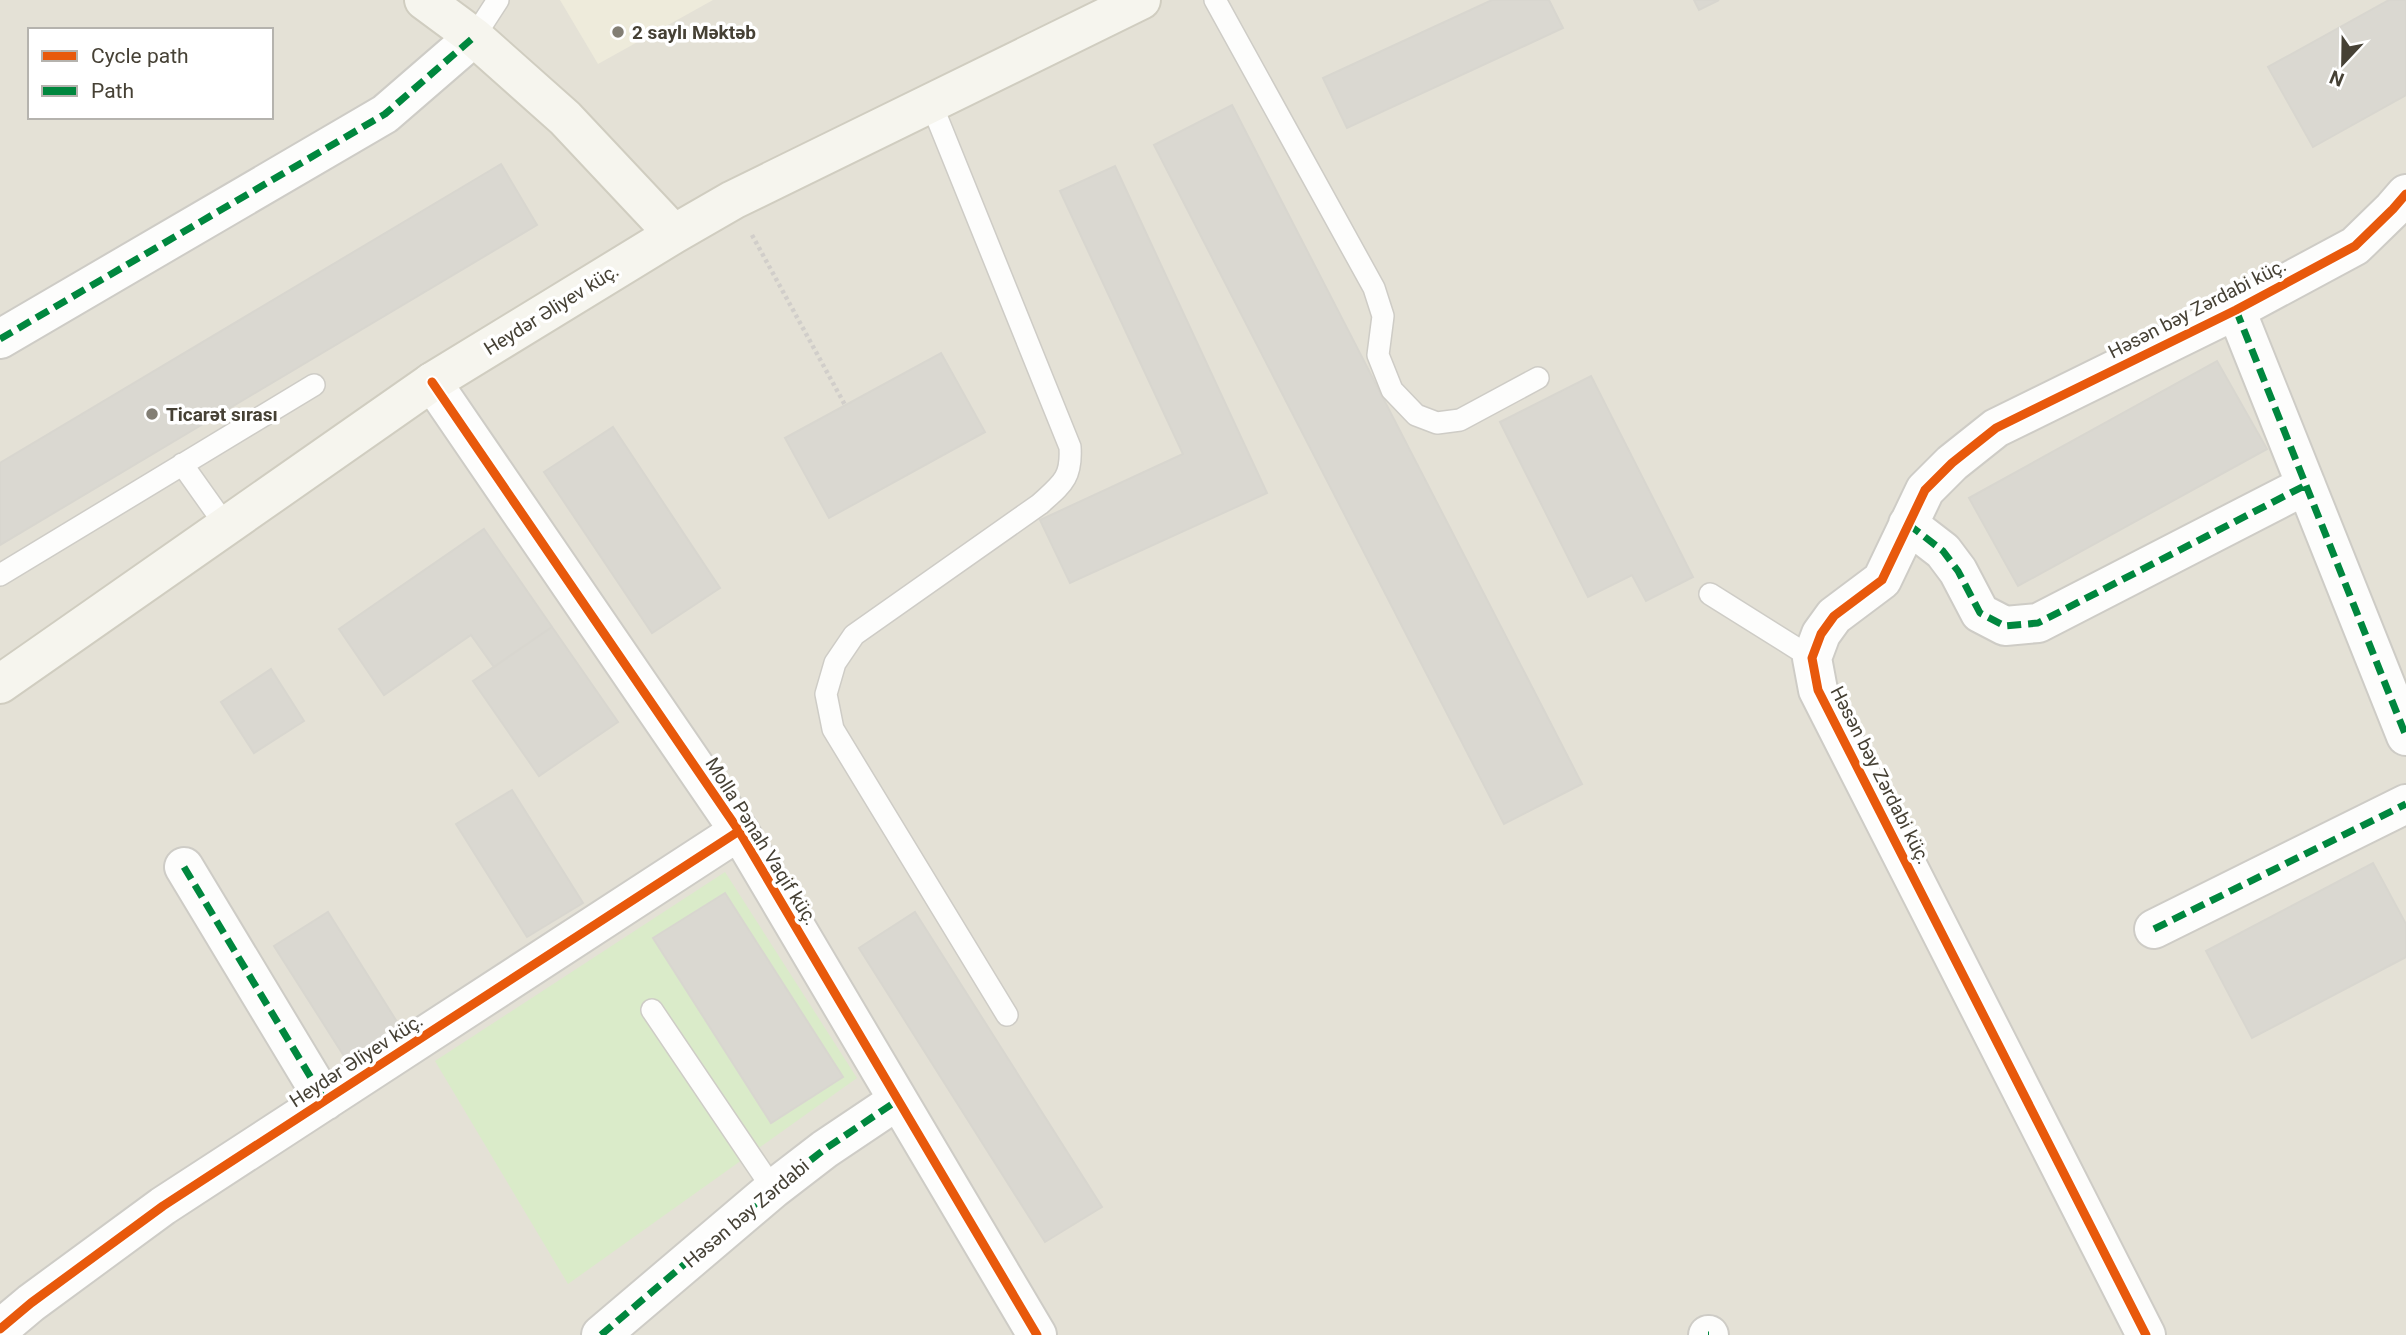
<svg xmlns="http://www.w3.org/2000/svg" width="2406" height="1335" font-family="Roboto,sans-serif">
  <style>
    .residential { fill: #e4e1d6; fill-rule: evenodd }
    .education { fill: #eeebdb }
    .green { fill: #daebc9 }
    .building { fill: #dad8d1; stroke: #d8d6cf; stroke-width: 2 }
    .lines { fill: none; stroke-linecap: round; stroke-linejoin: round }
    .lane-casing { stroke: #ceccc6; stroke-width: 24 }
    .street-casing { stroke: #ceccc6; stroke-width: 42 }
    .secondary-casing { stroke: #d0cdc0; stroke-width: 42 }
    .path { stroke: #d1ceca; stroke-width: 4.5; stroke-dasharray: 3.5 3.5; stroke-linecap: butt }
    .lane { stroke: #fdfdfc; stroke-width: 21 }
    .street { stroke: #fdfdfc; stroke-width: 38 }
    .secondary { stroke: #f6f5ee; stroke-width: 38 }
    .quiet { stroke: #00873e; stroke-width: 7; stroke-dasharray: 14 7; stroke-linecap: butt }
    .cycleway-casing { stroke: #fff; stroke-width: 13 }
    .cycleway { stroke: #e8590c; stroke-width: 9 }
    .poi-dot { fill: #827e74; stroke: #fff; stroke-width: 2.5 }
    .labels { text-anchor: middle; stroke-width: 7; stroke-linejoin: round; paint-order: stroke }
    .poi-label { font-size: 19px; font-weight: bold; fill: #464135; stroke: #fff; text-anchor: start }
    .street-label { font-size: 19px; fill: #464135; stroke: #fff }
  </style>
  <rect width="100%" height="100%" fill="#f0efe9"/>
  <path class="residential" d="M0 0H2406V1335H0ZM30 30H271V117H30Z"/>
  <path class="education" d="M560 0H713L598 64Z"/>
  <path class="green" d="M725 872 857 1078 568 1284 435 1061Z"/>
  <path class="building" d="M1492 0H1549L1563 28 1347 128 1323 78Z
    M1694 0H1719L1699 10Z
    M2389 0H2406V95L2313 147 2268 67Z
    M1232 105 1582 784 1504 824 1154 145Z
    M501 164 537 225 0 545V463Z
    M1115 166 1267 493 1070 583 1040 520 1183 454 1060 191Z
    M941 353 985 432 829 518 785 438Z
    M2217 361 2267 449 2018 586 1969 498Z
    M1591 376 1693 577 1646 601 1632 575 1588 597 1500 422Z
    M613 427 720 588 652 633 544 472Z
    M484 529 552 627 494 667 471 635 384 695 339 629Z
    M552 627 618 722 539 776 473 681Z
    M271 669 304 721 254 753 221 702Z
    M512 790 583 903 527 937 456 824Z
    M2373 863 2406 924V957L2252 1038 2206 951Z
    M725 893 843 1077 771 1123 653 938Z
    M328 912 404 1033 351 1067 274 946Z
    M915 912 1102 1207 1045 1242 859 948Z"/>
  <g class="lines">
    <g class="lane-casing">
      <path id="lane" d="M1215 0 1374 288 1383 316 1378 355 1392 390 1416 415 1437 423 1460 420 1538 378
        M474 37 498 0
        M931 103 1070 447C1072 478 1062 484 1040 504L854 635 835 663 826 694 833 729 1007 1015
        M182 464 226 526
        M0 575 314 385
        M1710 594 1812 658
        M652 1010 773 1189"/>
    </g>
    <g class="street-casing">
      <path id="street" d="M2236 310 2406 736
        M0 339 385 114 474 37
        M432 382 739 831 1037 1335
        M1908 524 1943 551 1958 571 1980 613 2005 626 2038 623 2306 485
        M184 867 325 1101
        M2154 929 2406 804
        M0 1329 31 1303 163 1206 739 831
        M601 1335 773 1189 825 1149 898 1100
        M1708 1335H1709
        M2146 1335 1818 690 1812 658 1821 634 1834 616 1882 580 1925 490 1952 463 1996 428 2236 310 2355 246 2393 209 2406 194"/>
    </g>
    <g class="secondary-casing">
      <path id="secondary" d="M424 0 474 37 565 118 674 234
        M0 684 432 382 674 234 733 200 1141 0"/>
    </g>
    <path class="path" d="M752 235 845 405"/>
    <use href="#lane" class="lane"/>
    <use href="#street" class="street"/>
    <use href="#secondary" class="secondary"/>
    <path class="quiet" d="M2236 310 2406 736
      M0 339 385 114 474 37
      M1908 524 1943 551 1958 571 1980 613 2005 626 2038 623 2306 485
      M184 867 325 1101
      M2154 929 2406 804
      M601 1335 773 1189 825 1149 898 1100
      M1708 1335H1709"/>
    <g class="cycleway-casing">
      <path id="cycleway" d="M432 382 739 831 1037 1335
        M0 1329 31 1303 163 1206 739 831
        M2146 1335 1818 690 1812 658 1821 634 1834 616 1882 580 1925 490 1952 463 1996 428 2236 310 2355 246 2393 209 2406 194"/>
    </g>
    <use href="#cycleway" class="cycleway"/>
  </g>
  <g class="poi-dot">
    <circle cx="618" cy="32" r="7"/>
    <circle cx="152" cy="414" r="7"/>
  </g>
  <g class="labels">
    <g class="poi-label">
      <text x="632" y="39">2 saylı Məktəb</text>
      <text x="166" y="421">Ticarət sırası</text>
    </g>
    <g class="street-label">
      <text transform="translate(2197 308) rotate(-27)" y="7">Həsən bəy Zərdabi küç.</text>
      <text transform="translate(551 309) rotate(-32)" y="7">Heydər Əliyev küç.</text>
      <text transform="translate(1881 775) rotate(63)" y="7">Həsən bəy Zərdabi küç.</text>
      <text transform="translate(762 841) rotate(58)" y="7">Molla Pənah Vaqif küç.</text>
      <text transform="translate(356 1060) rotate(-33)" y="7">Heydər Əliyev küç.</text>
      <text transform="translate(746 1213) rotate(-40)" y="7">Həsən bəy Zərdabi</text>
    </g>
  </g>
  <rect x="28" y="28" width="245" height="91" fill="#ffffff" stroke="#b5b3ae" stroke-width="2"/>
  <rect x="42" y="51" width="35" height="10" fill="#e8590c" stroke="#b5b3ae" stroke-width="2"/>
  <text x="91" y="63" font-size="21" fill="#464135">Cycle path</text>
  <rect x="42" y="86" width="35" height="10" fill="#00873e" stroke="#b5b3ae" stroke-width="2"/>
  <text x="91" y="98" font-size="21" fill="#464135">Path</text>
  <g transform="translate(2343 63) rotate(202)" stroke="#ffffff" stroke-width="5" paint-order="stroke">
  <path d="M0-5L12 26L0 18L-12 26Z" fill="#464135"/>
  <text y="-10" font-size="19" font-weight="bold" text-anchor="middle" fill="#464135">N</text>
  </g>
</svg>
